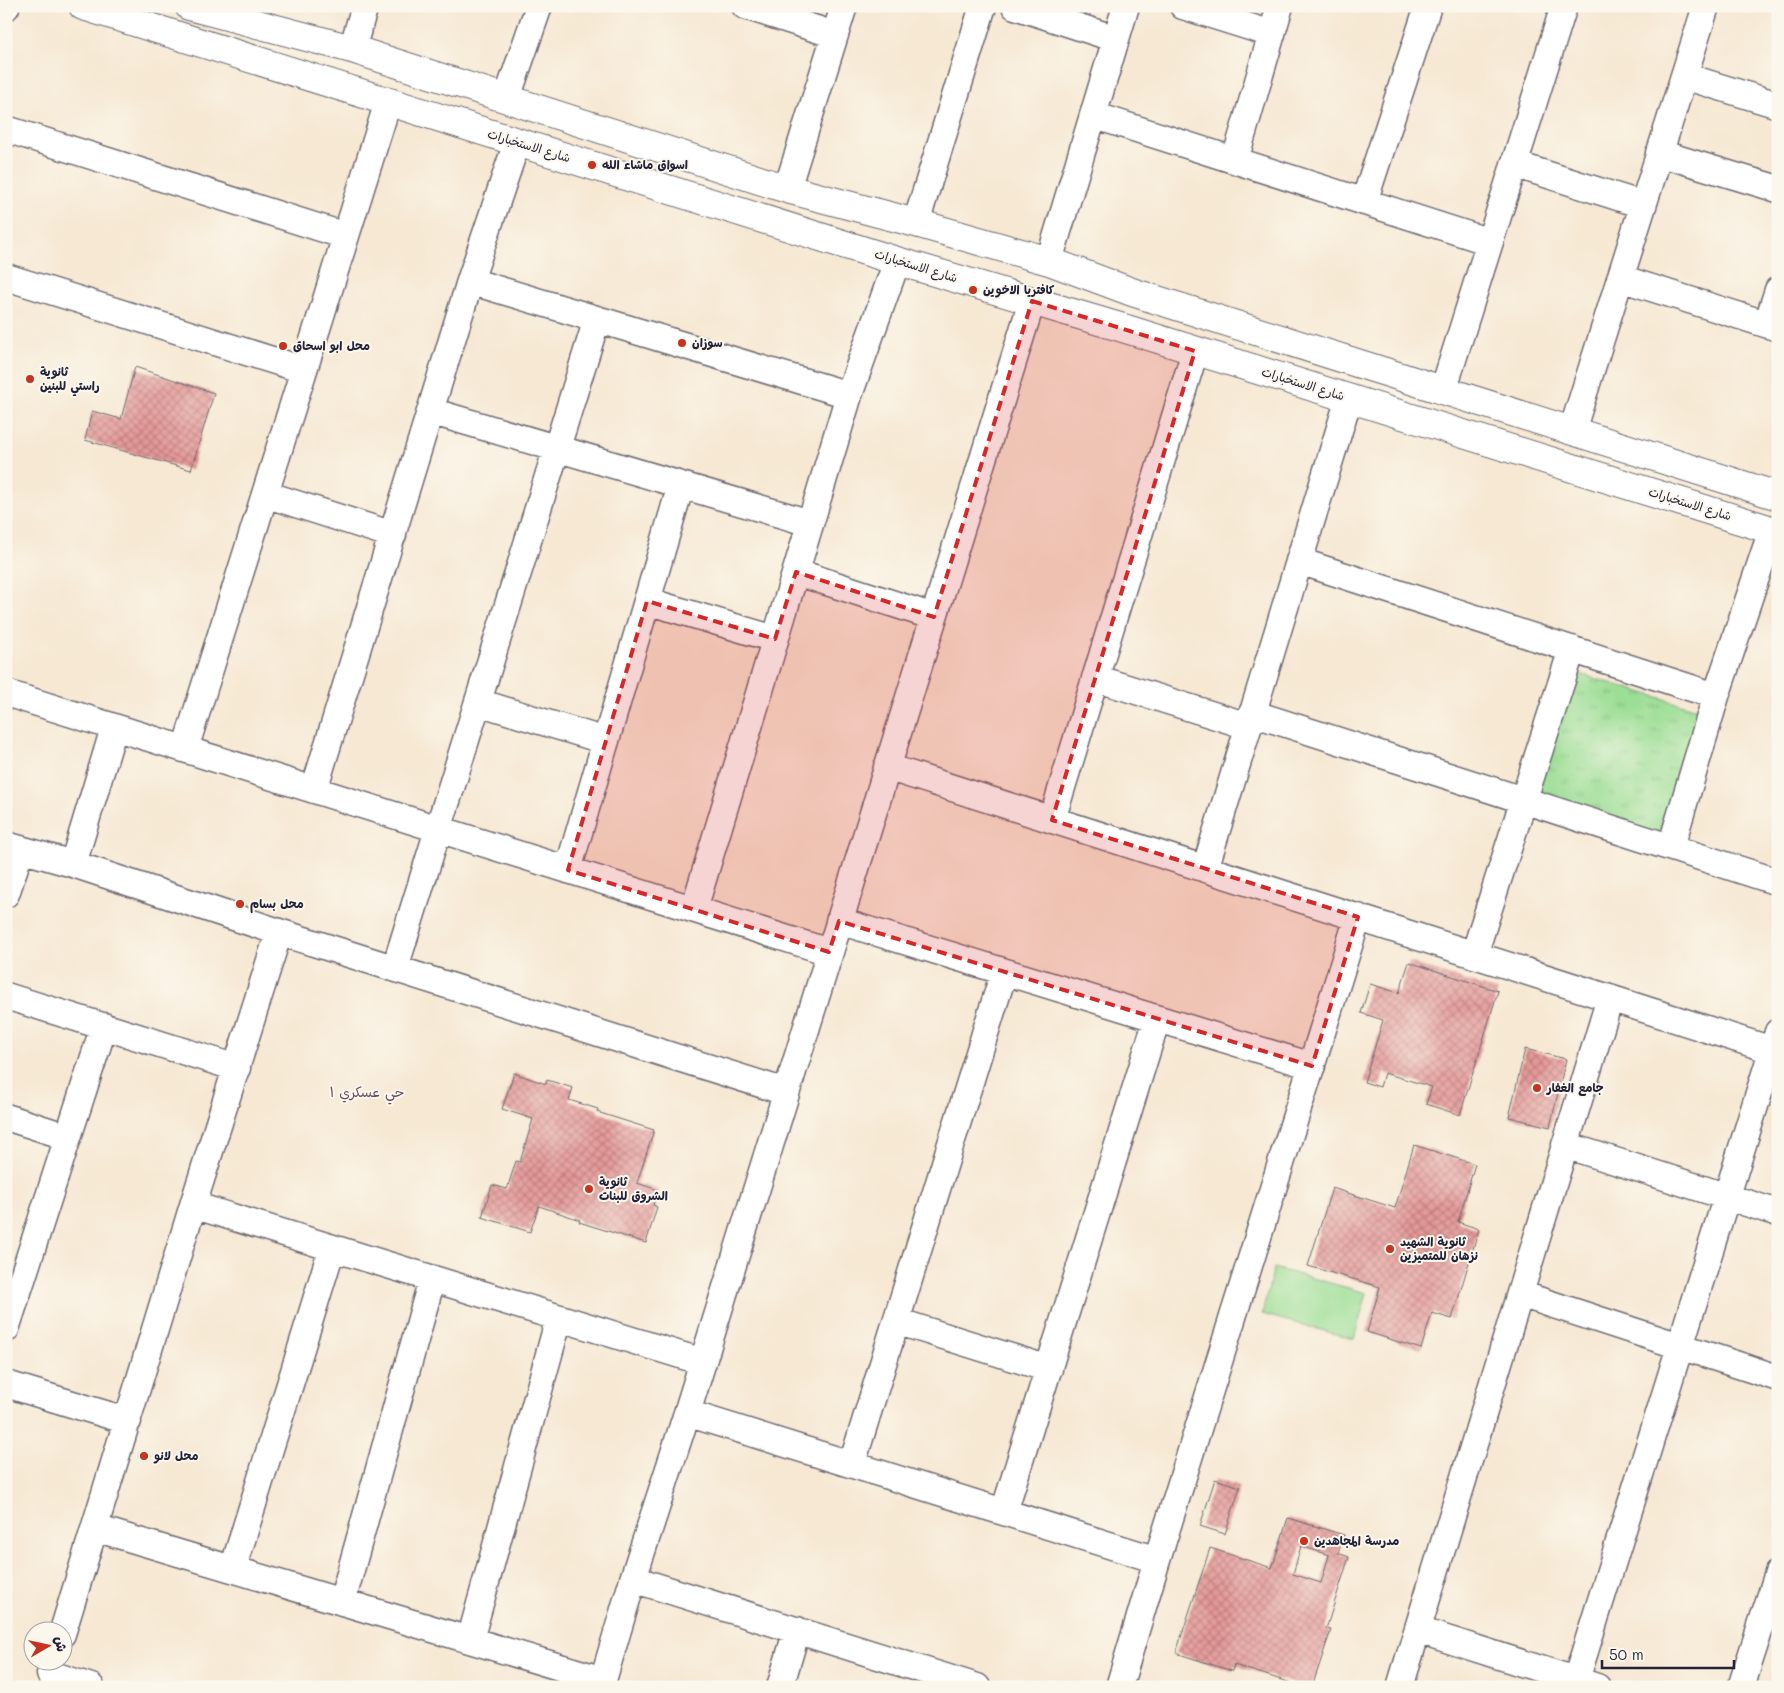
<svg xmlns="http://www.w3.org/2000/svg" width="1784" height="1693" font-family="Mali,'Playpen Sans Arabic',sans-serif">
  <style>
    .park { fill: url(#park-tufts); stroke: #5f8068 }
    .pitch { fill: #9cde95; stroke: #5f8068 }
    .building { fill: url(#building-cross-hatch); fill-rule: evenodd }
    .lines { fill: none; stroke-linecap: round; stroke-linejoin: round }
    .minor-casing { stroke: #6c6770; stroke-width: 29 }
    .major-casing { stroke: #6c6770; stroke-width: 30 }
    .minor { stroke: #fff; stroke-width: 26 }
    .major { stroke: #fff; stroke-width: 28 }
    .marked { fill: #d62828; fill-opacity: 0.2; stroke: #d62828; stroke-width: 4; stroke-dasharray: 10 6; stroke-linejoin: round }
    .poi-dot { fill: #c8321e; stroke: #fbf7ec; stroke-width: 2 }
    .labels { text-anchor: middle; stroke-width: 4; stroke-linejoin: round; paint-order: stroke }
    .street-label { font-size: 12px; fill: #22223b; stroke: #fbf7ec }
    .poi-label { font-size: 12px; font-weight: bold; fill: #22223b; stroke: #fbf7ec; text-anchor: start }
    .neighbourhood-label { font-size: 14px; fill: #664c5c; stroke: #fbf7ec }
  </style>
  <defs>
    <pattern id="park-tufts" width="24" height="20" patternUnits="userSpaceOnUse" patternTransform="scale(1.25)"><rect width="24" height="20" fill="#9cde95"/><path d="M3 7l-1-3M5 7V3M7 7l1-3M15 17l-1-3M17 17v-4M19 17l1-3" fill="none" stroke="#86be81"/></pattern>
    <pattern id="building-cross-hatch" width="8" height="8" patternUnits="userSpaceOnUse" patternTransform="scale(1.25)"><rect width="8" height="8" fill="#e59998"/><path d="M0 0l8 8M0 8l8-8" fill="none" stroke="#b97c7d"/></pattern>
  </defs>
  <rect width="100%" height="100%" fill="#fbf7ec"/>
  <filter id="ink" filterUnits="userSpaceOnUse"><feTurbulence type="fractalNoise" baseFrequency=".02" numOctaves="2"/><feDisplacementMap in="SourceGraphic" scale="10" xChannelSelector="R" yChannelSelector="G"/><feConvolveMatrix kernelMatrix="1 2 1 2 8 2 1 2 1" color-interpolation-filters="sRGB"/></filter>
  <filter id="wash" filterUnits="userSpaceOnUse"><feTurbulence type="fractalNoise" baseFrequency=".0096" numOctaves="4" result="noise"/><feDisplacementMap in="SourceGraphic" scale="20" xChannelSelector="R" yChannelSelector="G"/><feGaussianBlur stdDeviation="1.12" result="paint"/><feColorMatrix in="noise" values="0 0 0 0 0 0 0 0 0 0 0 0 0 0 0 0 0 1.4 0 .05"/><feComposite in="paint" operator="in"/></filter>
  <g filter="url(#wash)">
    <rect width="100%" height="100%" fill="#f6e8d3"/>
    <path class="park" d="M1573 672 1701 710 1657 838 1532 801Z"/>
    <path class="pitch" d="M1274 1268 1367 1293 1354 1339 1262 1314Z"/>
    <g id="blocks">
      <path class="building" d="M135 367 214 393 191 470 85 440 92 411 121 419Z
        M1409 962 1498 991 1460 1115 1426 1104 1432 1087 1384 1073 1380 1087 1364 1082 1383 1020 1361 1013 1370 984 1399 993Z
        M1525 1049 1566 1059 1550 1127 1509 1117Z
        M514 1073 546 1084 547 1080 573 1088 569 1100 598 1109 597 1112 654 1130 637 1183 658 1190 653 1205 657 1207 646 1243 579 1222 580 1220 539 1206 530 1232 482 1217 492 1185 507 1189 516 1161 520 1162 533 1119 502 1109Z
        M1414 1145 1475 1164 1458 1222 1479 1229 1452 1319 1432 1313 1421 1349 1367 1332 1380 1287 1308 1266 1332 1188 1395 1208Z
        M1215 1479 1240 1487 1225 1534 1200 1526Z
        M1288 1518 1344 1535 1338 1553 1349 1557 1326 1629 1331 1630 1312 1687H1304L1234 1665 1232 1671 1176 1653 1210 1548 1272 1568ZM1301 1546 1329 1555 1321 1583 1293 1574Z"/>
    </g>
  </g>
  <g filter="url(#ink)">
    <use href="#blocks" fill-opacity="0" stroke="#6c6770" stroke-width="1"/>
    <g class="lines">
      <g class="minor-casing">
        <path id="minor" d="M745 6 835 35
          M1015 6 1116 39
          M1183 6 1272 34
          M6 7V6
          M352 49 365 6
          M1684 76 1778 105
          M507 98 539 6
          M1093 115 1490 242
          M6 129 346 236
          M1659 153 1778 189
          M1235 160 1280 6
          M1514 164 1643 205
          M787 189 844 6
          M1364 202 1428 6
          M916 223 983 6
          M1049 261 1126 6
          M6 277 304 370
          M1620 278 1778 328
          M470 281 849 395
          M1767 324 1778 290
          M1443 391 1564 6
          M430 411 810 523
          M1572 431 1706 6
          M265 494 393 535
          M1299 561 1716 696
          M796 572 934 617
          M647 601 775 639
          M1095 678 1248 726
          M6 693 829 952
          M478 702 606 741
          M1252 713 1778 882
          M185 749 388 102
          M887 767 1772 1050
          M314 790 470 281 517 142
          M1052 820 1195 351
          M6 845 73 864 279 932 786 1092
          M1671 847 1716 696 1772 530
          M73 864 114 728
          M1205 869 1349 398
          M568 870 681 485
          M6 894 21 849
          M694 909 849 395 897 261
          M839 921 1312 1066
          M1474 955 1572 649
          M395 968 597 319
          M6 996 237 1068
          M6 1117 68 1137
          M1565 1145 1778 1213
          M193 1205 703 1362
          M1520 1294 1778 1378
          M896 1321 1049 1369
          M6 1329 104 1026
          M6 1384 128 1421
          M687 1413 1157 1560
          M852 1464 1004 972
          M1004 1512 1157 1019
          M95 1528 603 1680
          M233 1569 332 1248
          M633 1579 977 1687
          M342 1602 432 1279
          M1418 1630 1597 1687
          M62 1634 193 1205 279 932
          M470 1640 559 1318
          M50 1674 91 1687
          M1576 1680 1778 1032
          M601 1687 633 1579 687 1413 1032 301
          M780 1687 797 1630
          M1119 1687 1157 1560 1358 917
          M1400 1687 1610 998
          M1741 1687 1778 1573"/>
      </g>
      <g class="major-casing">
        <path id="major" d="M83 6 897 261 1123 328 1778 532
          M189 6 352 49 787 189 916 223 1049 261 1132 292 1778 496"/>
      </g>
      <use href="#minor" class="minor"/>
      <use href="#major" class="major"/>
    </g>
  </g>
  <path class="marked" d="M1032 301 1195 351 1052 820 1358 917 1312 1066 839 921 829 952 568 870 647 601 775 639 796 572 934 617Z"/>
  <g class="poi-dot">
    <circle cx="592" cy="165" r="5"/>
    <circle cx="973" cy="290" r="5"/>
    <circle cx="682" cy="343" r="5"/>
    <circle cx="283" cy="346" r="5"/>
    <circle cx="30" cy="379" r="5"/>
    <circle cx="240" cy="904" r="5"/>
    <circle cx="1537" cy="1088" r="5"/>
    <circle cx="589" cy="1189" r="5"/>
    <circle cx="1390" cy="1249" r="5"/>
    <circle cx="144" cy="1456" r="5"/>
    <circle cx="1304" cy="1541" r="5"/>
  </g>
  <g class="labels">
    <g class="street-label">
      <text transform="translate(529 146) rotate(17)" y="4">شارع الاستخبارات</text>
      <text transform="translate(916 266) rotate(17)" y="4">شارع الاستخبارات</text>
      <text transform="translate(1303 384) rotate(17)" y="4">شارع الاستخبارات</text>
      <text transform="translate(1690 504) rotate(17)" y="4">شارع الاستخبارات</text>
    </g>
    <g class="poi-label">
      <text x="602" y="169">اسواق ماشاء الله</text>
      <text x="983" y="294">كافتريا الاخوين</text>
      <text x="692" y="347">سوزان</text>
      <text x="293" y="350">محل ابو اسحاق</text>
      <text x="40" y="376">ثانوية<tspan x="40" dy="14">راستي للبنين</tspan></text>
      <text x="250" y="908">محل بسام</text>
      <text x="1547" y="1092">جامع الغفار</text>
      <text x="599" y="1186">ثانوية<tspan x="599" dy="14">الشروق للبنات</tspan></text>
      <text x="1400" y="1246">ثانوية الشهيد<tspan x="1400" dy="14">نزهان للمتميزين</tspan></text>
      <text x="154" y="1460">محل لانو</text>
      <text x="1314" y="1545">مدرسة المجاهدين</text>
    </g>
    <g class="neighbourhood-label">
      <text x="367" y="1097">حي عسكري ١</text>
    </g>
  </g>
  <rect width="1784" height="1693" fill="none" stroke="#fbf7ec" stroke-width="25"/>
  <g transform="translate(48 1646) rotate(81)"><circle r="24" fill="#fbf7ec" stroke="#a4a2a5"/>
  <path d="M0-4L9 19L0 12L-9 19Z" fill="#c8321e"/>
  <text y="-8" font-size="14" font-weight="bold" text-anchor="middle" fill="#22223b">ش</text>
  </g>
  <path d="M1602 1660v8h132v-8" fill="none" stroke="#22223b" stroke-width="2.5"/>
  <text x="1609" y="1660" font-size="15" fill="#22223b" stroke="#fbf7ec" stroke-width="4" paint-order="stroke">50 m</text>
</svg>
